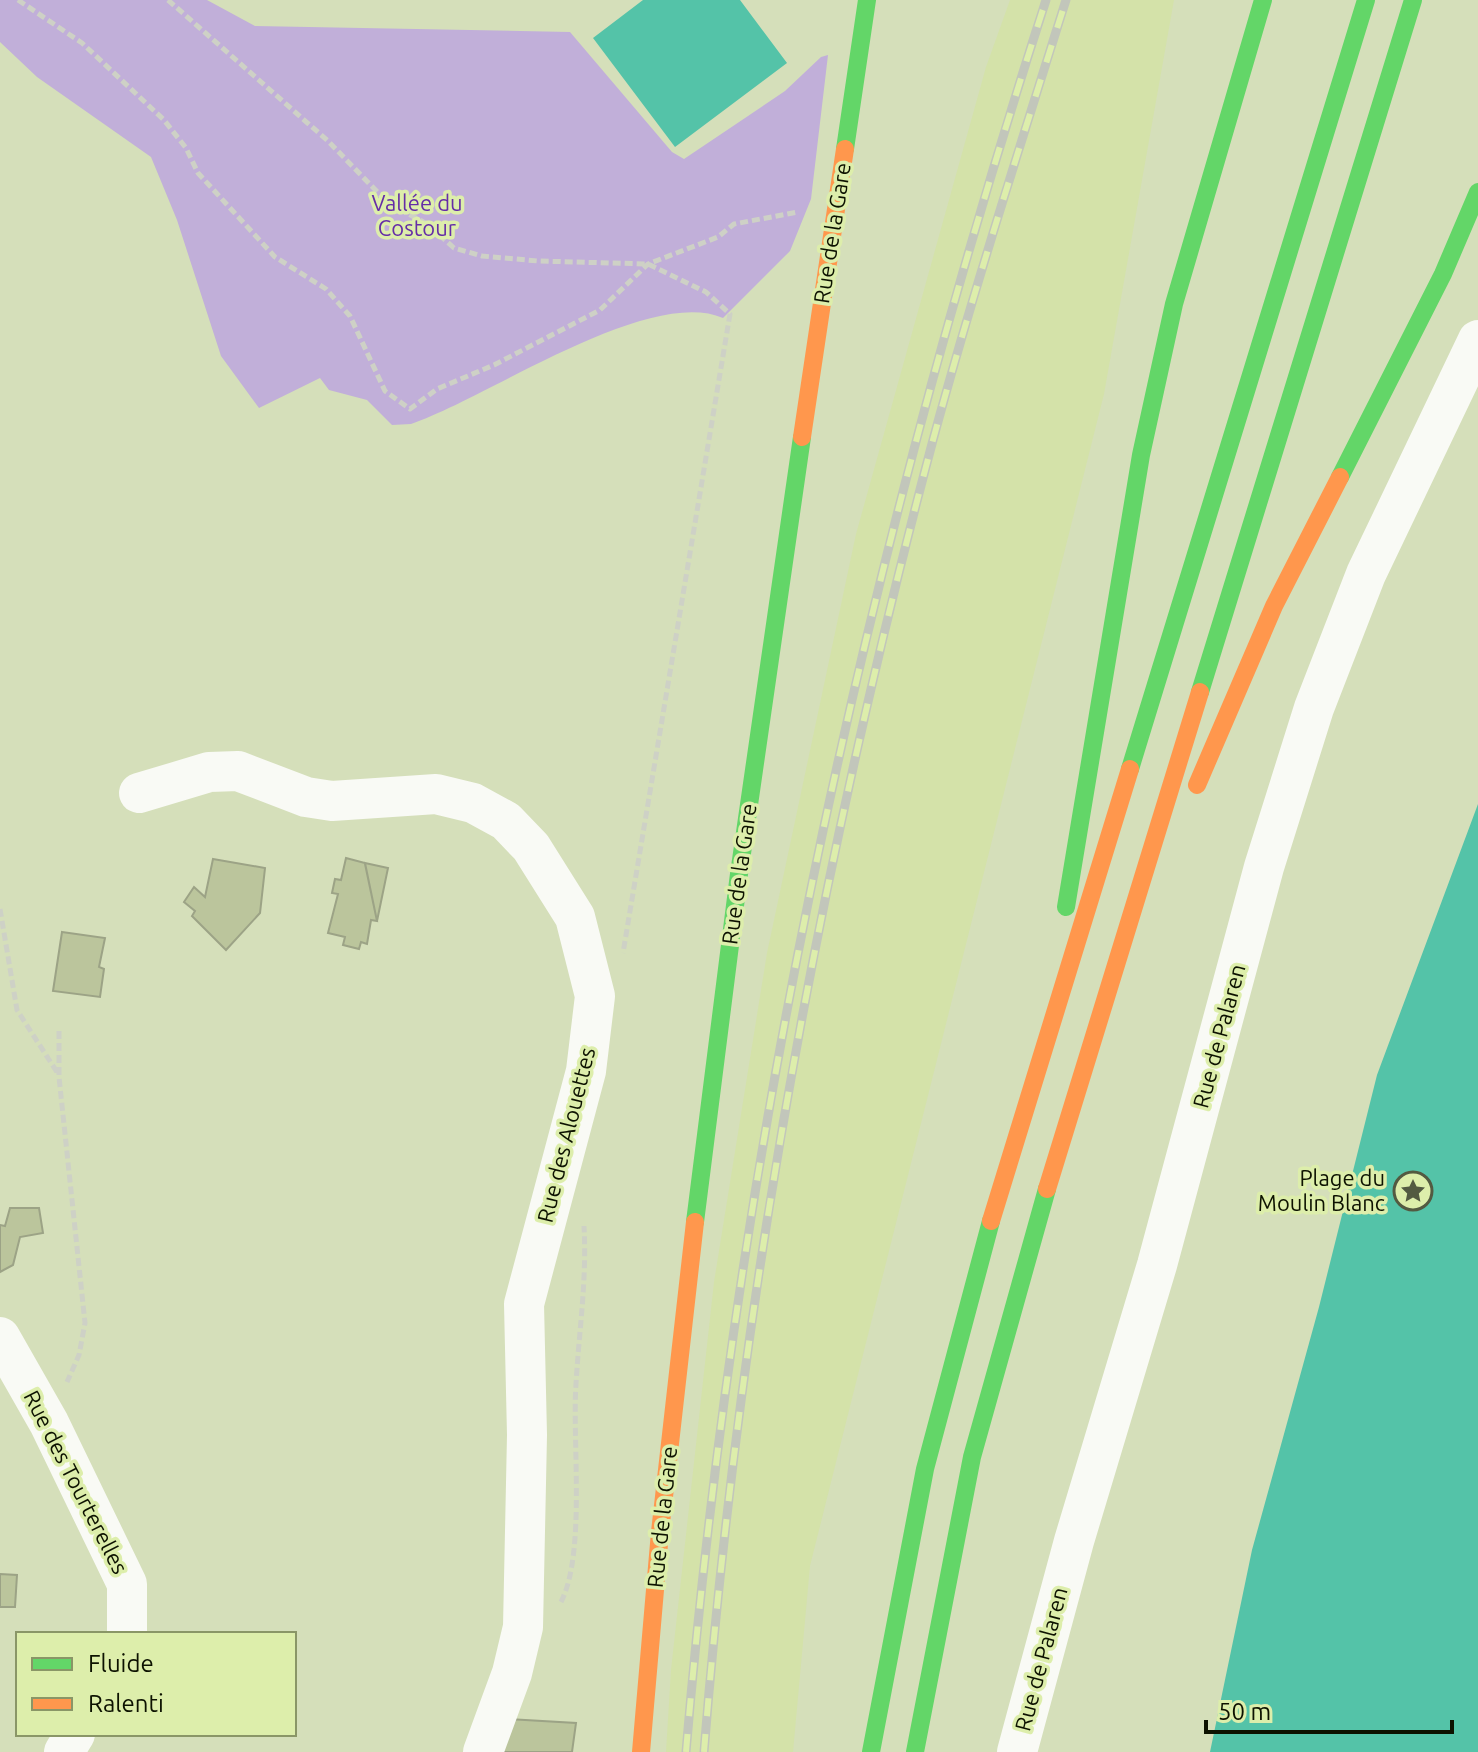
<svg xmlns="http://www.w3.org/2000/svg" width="1478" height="1752" font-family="Ubuntu,sans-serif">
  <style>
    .built { fill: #d4e2a9 }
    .forest { fill: #c1afd9 }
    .water { fill: #54c3a8 }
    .building { fill: #bbc59c; stroke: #9ca386; stroke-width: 2 }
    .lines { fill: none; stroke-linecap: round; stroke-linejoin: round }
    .path { stroke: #ced1c6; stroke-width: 5; stroke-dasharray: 8 4; stroke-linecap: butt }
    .street { stroke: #f9faf5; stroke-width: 40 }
    .fast { stroke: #63d668; stroke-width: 18 }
    .slow { stroke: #ff974d; stroke-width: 18 }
    .rail-casing { stroke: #c2c6bb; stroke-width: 9 }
    .rail { stroke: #ddeeab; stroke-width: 6; stroke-dasharray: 18; stroke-linecap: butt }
    .labels { text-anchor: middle; stroke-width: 7; stroke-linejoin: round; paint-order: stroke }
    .park-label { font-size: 22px; fill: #652da7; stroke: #ddeeab }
    .street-label { font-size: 22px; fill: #0d1200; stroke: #ddeeab }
    .poi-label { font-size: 22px; fill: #0d1200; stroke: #ddeeab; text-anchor: end }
  </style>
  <rect width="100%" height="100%" fill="#d5dfba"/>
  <path class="built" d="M1010 0H1174L1104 394 810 1566 793 1752H666L671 1670 714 1282 767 953 856 534 986 67Z"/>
  <path class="forest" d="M0 0H207L255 26 570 32 672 152 684 159 785 91 821 57 828 55 811 199 790 251 723 318C648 286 486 399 411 424L392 425 367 400 329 390 320 378 259 408 221 356 177 220 151 157 37 77 0 42Z"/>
  <path class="water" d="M643 0H740L787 63 675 147 593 38Z
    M1478 804V1752H1210L1252 1550 1319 1307 1377 1075Z"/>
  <path class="building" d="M346 858 365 863 377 921 371 920 367 944 361 942 359 949 343 945 345 937 328 933 338 894 332 893 335 879 341 880Z
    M213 859 265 868 260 913 226 950 192 916 195 911 184 902 194 887 205 897Z
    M365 863 388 868 377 921 365 864Z
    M62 932 105 938 99 967 104 969 100 997 53 991Z
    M10 1208H39L43 1233 20 1237 13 1265 0 1272V1225L5 1226Z
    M0 1574 17 1575 15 1607H0Z
    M507 1719 576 1723 572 1752H496Z"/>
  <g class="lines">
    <path class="path" d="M18 0 82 43 164 120 186 148 198 173 275 257 326 289 350 316 385 391 410 409 437 389 494 365 600 310 648 264 718 237 734 224 798 212
      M168 0 328 141 388 203 427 224 454 248 482 256 538 261 648 264 706 292 730 314 623 953
      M0 909 17 1010 57 1072
      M59 1031V1077L85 1323 79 1355 67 1382
      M561 1602C586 1553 572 1441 576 1384 579 1331 587 1280 584 1226"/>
    <path class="street" d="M139 793 209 772 238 771 306 797 332 801 436 794 473 803 506 821 531 847 575 917 595 996 586 1071 524 1304 527 1435 523 1627 512 1673 483 1752
      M0 1337 49 1423 127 1584V1634
      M64 1752 75 1734
      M1017 1752 1074 1541 1157 1265 1264 867 1314 708 1366 574 1478 340"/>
    <path class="fast" d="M845 149 867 0
      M1340 477 1443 274 1478 192
      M1200 692 1413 0
      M1130 769 1366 0
      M1066 907 1141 455 1174 304 1263 0
      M695 1222 739 874 802 437
      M871 1752 925 1469 991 1221
      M915 1752 972 1457 1047 1189"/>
    <path class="slow" d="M802 437 845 149
      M1197 785 1274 606 1340 477
      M1047 1189 1200 692
      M991 1221 1130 769
      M641 1752 660 1532 695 1222"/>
    <g class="rail-casing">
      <path id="rail" d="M686 1752C736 1155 862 569 1046 0
        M704 1752C739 1309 819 869 933 440 973 292 1020 146 1066 0"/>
    </g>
    <use href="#rail" class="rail"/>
  </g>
  <defs>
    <g id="sight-ring" transform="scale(2)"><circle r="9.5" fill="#ddeeab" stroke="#535a41" stroke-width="1.5"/><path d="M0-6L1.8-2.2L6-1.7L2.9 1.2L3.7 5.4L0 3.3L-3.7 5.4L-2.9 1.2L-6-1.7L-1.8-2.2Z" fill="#535a41"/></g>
  </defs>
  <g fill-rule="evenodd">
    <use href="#sight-ring" x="1413" y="1191"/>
  </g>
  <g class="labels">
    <g class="park-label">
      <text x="417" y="211">Vallée du<tspan x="417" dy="25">Costour</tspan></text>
    </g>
    <g class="street-label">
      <text transform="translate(832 233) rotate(-81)" y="8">Rue de la Gare</text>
      <text transform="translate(739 874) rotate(-82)" y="8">Rue de la Gare</text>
      <text transform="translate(1219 1036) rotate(-75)" y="8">Rue de Palaren</text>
      <text transform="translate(566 1135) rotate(-76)" y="8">Rue des Alouettes</text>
      <text transform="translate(76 1482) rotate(63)" y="8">Rue des Tourterelles</text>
      <text transform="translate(662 1517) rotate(-84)" y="8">Rue de la Gare</text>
      <text transform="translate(1041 1659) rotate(-75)" y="8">Rue de Palaren</text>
    </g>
    <g class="poi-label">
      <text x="1385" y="1186">Plage du<tspan x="1385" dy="25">Moulin Blanc</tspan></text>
    </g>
  </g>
  <rect x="16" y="1632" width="280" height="104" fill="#ddeeab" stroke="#8a9667" stroke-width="2"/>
  <rect x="32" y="1658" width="40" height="12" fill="#63d668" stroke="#8a9667" stroke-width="2"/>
  <text x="88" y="1672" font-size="24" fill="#0d1200">Fluide</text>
  <rect x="32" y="1698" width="40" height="12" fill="#ff974d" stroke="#8a9667" stroke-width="2"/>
  <text x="88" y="1712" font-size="24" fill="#0d1200">Ralenti</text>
  <path d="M1206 1720v12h246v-12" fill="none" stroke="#0d1200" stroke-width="4"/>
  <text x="1218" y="1720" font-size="24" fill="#0d1200" stroke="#ddeeab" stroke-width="6" paint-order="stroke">50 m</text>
</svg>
